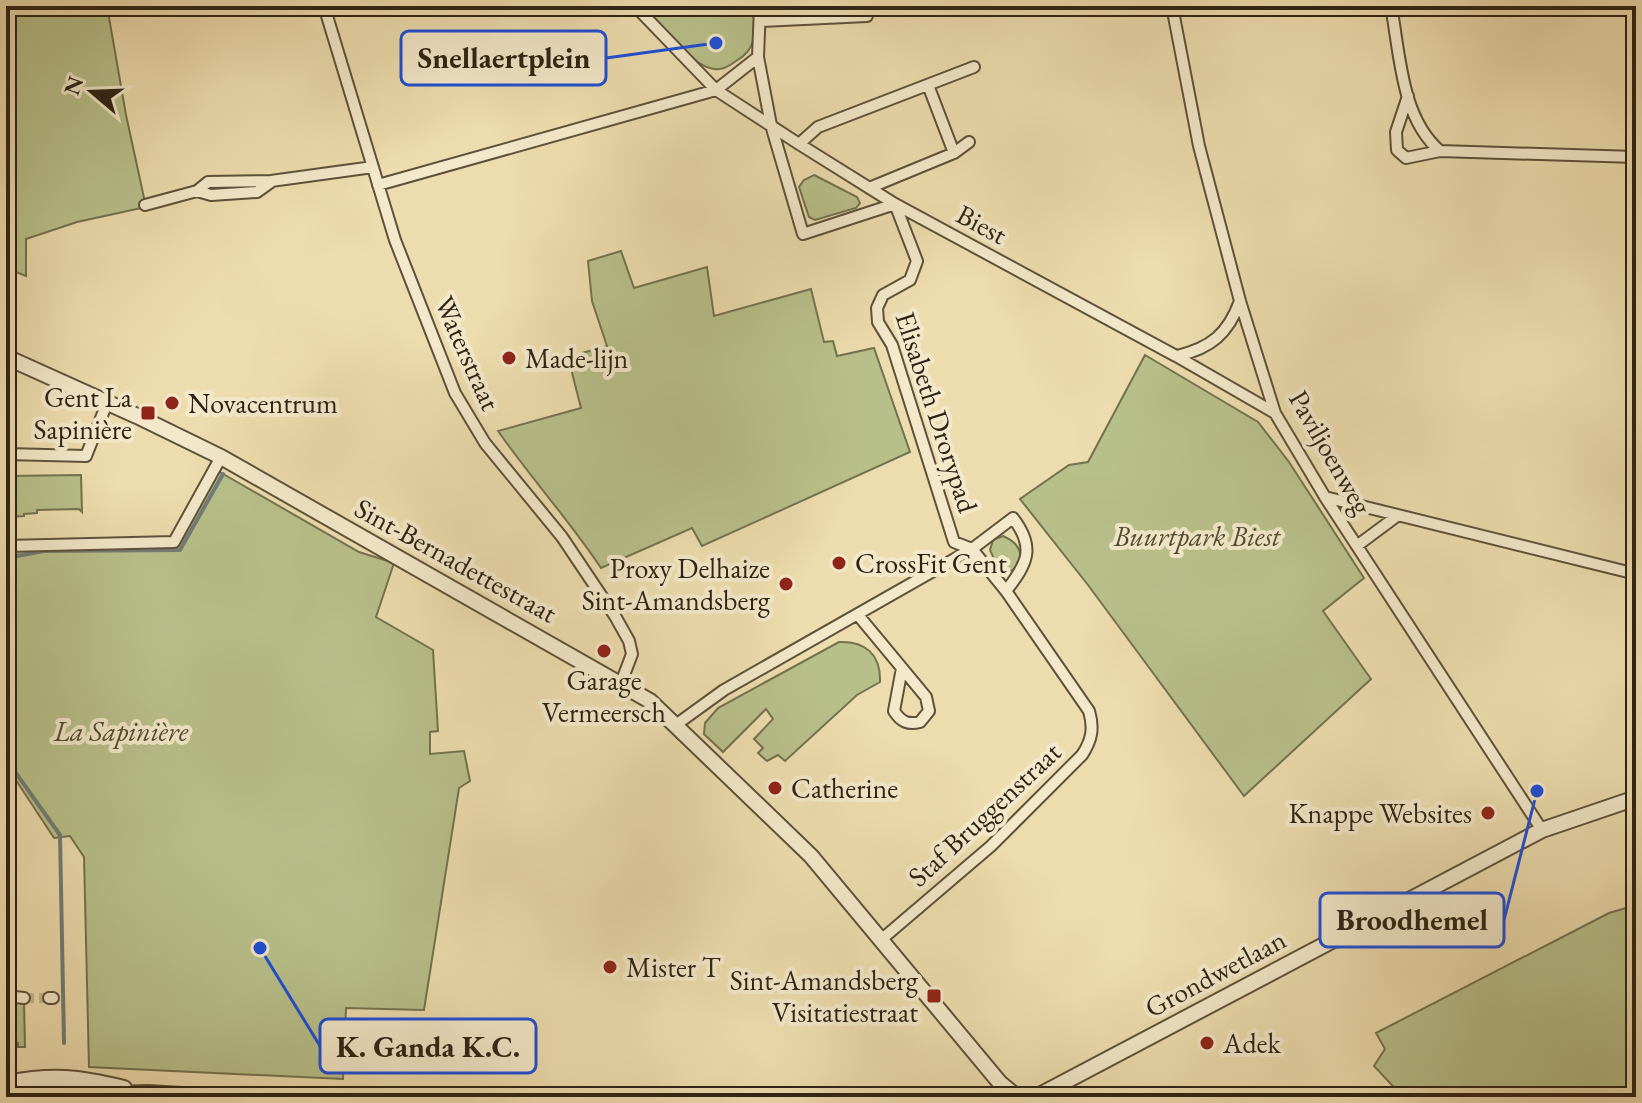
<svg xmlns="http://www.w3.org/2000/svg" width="1642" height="1103" font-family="'EB Garamond',serif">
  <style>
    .green { fill: #b8c08a; stroke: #737250; stroke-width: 2 }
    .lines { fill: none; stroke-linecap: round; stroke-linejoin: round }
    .stream { stroke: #717d76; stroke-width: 4 }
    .minor-tunnel { stroke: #c7b78f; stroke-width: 10; stroke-dasharray: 10 5; stroke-linecap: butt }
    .minor-casing { stroke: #5e513b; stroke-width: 14 }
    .tertiary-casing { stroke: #5e513b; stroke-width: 18 }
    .minor { stroke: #f3e8ca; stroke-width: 10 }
    .tertiary { stroke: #f3e8ca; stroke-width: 14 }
    .poi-dot { fill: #8f2418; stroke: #f3e8ca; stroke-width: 3 }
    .labels { text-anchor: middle; stroke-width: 8; stroke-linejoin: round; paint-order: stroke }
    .street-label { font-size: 28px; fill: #2e2315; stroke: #f3e8ca }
    .poi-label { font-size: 28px; fill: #2e2315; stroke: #f3e8ca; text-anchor: start }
    .park-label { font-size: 28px; font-style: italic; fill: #504a32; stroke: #f3e8ca }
    .leader { fill: none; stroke: #1d4ed8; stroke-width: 3 }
    .callout-dot { fill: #1d4ed8; stroke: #f3e8ca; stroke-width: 3 }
    .callout { fill: #f3e8ca; stroke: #1d4ed8; stroke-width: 3 }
    .callout-label { font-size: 30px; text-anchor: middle; font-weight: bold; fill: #2e2315 }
  </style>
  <rect width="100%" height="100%" fill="#eddcad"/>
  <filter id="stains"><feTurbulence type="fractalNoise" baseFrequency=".0025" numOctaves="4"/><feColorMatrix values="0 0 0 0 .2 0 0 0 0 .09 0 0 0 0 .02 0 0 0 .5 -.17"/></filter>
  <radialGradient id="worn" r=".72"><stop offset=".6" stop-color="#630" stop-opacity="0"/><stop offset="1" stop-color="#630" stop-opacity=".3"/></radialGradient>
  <path class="green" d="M6 6H107L126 115 146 207 77 222 26 239V276L6 268Z
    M643 6H754C755 29 759 48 736 61 732 64 724 69 719 69 695 72 658 23 643 6Z
    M768 6H861V11L769 16Z
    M814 175 857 197 860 203 856 208 815 220 809 217 799 187 804 180Z
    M621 251 634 288 707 267 714 316 811 289 824 342 833 341 837 356 874 348 910 452 702 546 692 528 601 568C569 520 531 478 498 431L581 408 568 357 607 346 592 301 588 261Z
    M1145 355 1258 422 1289 462 1364 578 1323 611 1371 679 1244 796 1088 585 1020 499 1069 465 1088 462Z
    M218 471 359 552 394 563 376 617 433 650 438 731 430 732V754L464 751 470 781 459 788 424 1010 346 1008 343 1079 89 1067 84 857 70 836 54 838 6 765V547L176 546Z
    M81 475 82 512 79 509 37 510V513L24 514V516L6 517V476Z
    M1003 536C1017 542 1024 552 1019 567L1009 572 998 568 990 550 993 540Z
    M839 642C865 641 881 654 880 682L857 695 785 761 778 755 767 761 758 753 763 748 754 739 773 719 766 709 723 752 704 734 705 723 718 708Z
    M1636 905V1097H1403L1374 1066 1385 1049 1376 1033 1609 913Z
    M6 1001 24 1002 25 1047H18V1043L6 1042Z"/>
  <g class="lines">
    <path class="stream" d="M6 558 44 551 180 550 223 474
      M6 759 60 835 64 1043"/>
    <path class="minor-tunnel" d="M24 998H49"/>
    <g class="minor-casing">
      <path id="minor" d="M324 6 395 240 455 393 485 443 562 537 615 616 629 641 632 654 621 683
        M635 6 716 90 799 144 895 204 1176 356 1275 413
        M760 6 758 57 771 125 803 234 895 204 917 261 910 280 883 295 877 308 878 322 892 345 954 542 972 549 1006 591 1089 711C1094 728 1092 740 1082 755L991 846 882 939
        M1172 6 1199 146 1240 301 1275 413 1325 497 1542 830
        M1391 6C1400 54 1401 118 1440 151L1636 157
        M761 21 867 16 866 6
        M928 85 954 153
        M1408 96 1396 132 1397 150 1406 158 1440 151
        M799 144 818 127 974 67
        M378 185 716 90 758 57
        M869 188 954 153 969 142
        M197 191 211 195 257 192 271 182
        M145 205 197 191 208 182 271 181 373 167
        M1177 356C1211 348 1228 334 1240 301
        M6 454 86 456 107 403
        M1325 497 1636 574
        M1358 545 1397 516
        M6 546 174 542 221 457
        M858 615 926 697 929 711 920 722C908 725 901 722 894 711L902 668
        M677 724 724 690 972 549 1013 518C1036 548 1027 564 1006 591
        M6 996 24 998
        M49 998H53"/>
    </g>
    <g class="tertiary-casing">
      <path id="tertiary" d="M6 357 137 416 221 457 650 701 811 856 1000 1083 1017 1097
        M7 1083C53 1074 78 1077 124 1088
        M6 1087 25 1090 63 1088 109 1094 148 1093 215 1097
        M1036 1097 1542 830 1636 798"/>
    </g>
    <use href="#minor" class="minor"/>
    <use href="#tertiary" class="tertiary"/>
  </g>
  <g class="poi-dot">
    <circle cx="509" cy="358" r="8"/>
    <circle cx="172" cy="403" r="8"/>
    <rect x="140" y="405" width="16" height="16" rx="4"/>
    <circle cx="839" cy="563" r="8"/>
    <circle cx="786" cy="584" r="8"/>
    <circle cx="604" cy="651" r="8"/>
    <circle cx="775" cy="788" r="8"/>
    <circle cx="1488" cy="813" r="8"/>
    <circle cx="610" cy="967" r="8"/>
    <rect x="926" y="988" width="16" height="16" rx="4"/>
    <circle cx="1207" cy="1043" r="8"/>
  </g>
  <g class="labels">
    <g class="street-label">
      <text transform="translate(982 224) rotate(28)" y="10">Biest</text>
      <text transform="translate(468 353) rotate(66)" y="10">Waterstraat</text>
      <text transform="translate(937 412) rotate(72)" y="10">Elisabeth Drorypad</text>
      <text transform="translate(1331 452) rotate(60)" y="10">Paviljoenweg</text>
      <text transform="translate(456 560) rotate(29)" y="10">Sint-Bernadettestraat</text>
      <text transform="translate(984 814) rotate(-43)" y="10">Staf Bruggenstraat</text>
      <text transform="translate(1215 973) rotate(-28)" y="10">Grondwetlaan</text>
    </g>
    <g class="poi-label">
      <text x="525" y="368">Made-lijn</text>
      <text x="132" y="407" text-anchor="end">Gent La<tspan x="132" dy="32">Sapinière</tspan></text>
      <text x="188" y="413">Novacentrum</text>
      <text x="855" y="573">CrossFit Gent</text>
      <text x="770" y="578" text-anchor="end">Proxy Delhaize<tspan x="770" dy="32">Sint-Amandsberg</tspan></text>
      <text x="604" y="690" text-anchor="middle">Garage<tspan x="604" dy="32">Vermeersch</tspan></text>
      <text x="791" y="798">Catherine</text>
      <text x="1472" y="823" text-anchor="end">Knappe Websites</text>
      <text x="626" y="977">Mister T</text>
      <text x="918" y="990" text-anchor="end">Sint-Amandsberg<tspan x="918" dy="32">Visitatiestraat</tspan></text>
      <text x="1223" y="1053">Adek</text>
    </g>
    <g class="park-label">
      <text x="1197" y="546">Buurtpark Biest</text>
      <text x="121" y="741">La Sapinière</text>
    </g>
  </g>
  <path class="leader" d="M716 43L606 58M1537 791L1504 920M260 948L320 1046"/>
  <g class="callout-dot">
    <circle cx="716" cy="43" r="8"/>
    <circle cx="1537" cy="791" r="8"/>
    <circle cx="260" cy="948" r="8"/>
  </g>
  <g class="callout">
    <rect x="401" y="31" width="205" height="54" rx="8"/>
    <rect x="1320" y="893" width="184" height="54" rx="8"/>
    <rect x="320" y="1019" width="216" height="54" rx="8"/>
  </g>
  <g class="callout-label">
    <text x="504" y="68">Snellaertplein</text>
    <text x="1412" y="930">Broodhemel</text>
    <text x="428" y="1057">K. Ganda K.C.</text>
  </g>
  <rect width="1642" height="1103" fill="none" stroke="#eddcad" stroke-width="32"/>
  <rect x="8" y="8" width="1626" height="1087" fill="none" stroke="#2e2315" stroke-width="4"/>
  <rect x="16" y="16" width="1610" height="1071" fill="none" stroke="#2e2315" stroke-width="2"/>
  <g transform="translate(92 92) rotate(289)" stroke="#f3e8ca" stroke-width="6" paint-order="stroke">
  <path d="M0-6L14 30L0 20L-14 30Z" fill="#2e2315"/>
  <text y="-12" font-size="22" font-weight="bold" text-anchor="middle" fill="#2e2315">N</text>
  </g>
  <rect width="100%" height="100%" filter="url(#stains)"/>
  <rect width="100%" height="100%" fill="url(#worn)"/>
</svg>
